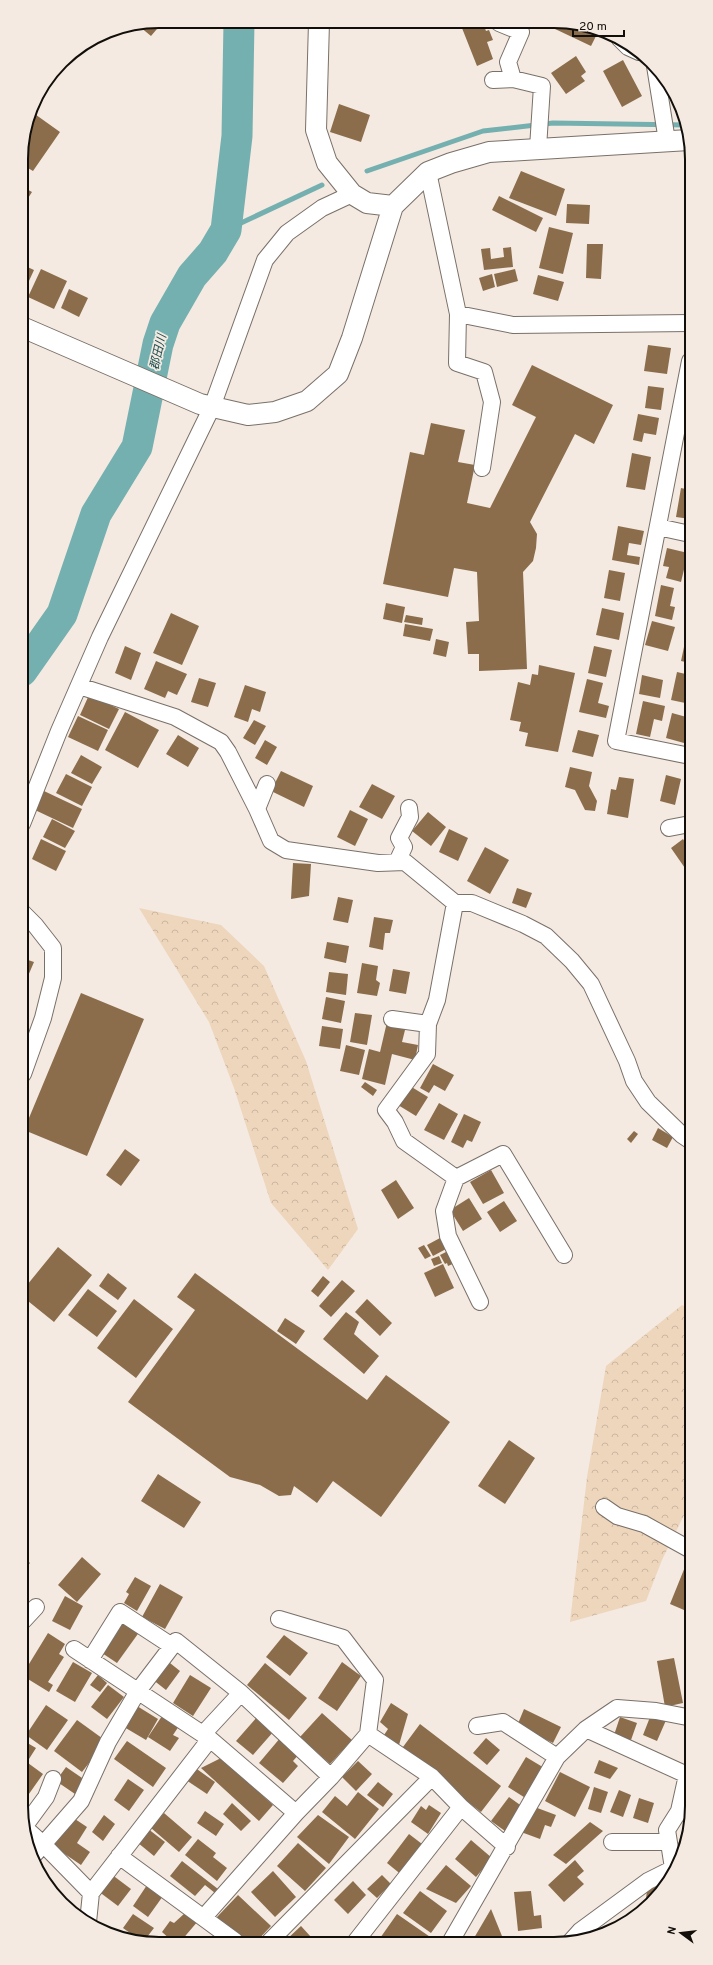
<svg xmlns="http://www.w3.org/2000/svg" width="713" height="1965" font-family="Overpass,'Noto Sans JP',sans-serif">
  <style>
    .forest { fill: url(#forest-crowns) }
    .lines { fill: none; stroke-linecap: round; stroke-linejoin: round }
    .stream { stroke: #75b0b0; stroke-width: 5 }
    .river { stroke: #75b0b0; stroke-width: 31 }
    .building { fill: #8b6d4c }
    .minor-casing { stroke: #797068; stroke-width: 18 }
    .tertiary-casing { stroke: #797068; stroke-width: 22 }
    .minor { stroke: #fff; stroke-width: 16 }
    .tertiary { stroke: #fff; stroke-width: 20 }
    .labels { text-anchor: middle; stroke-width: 3.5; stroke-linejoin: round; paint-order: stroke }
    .water-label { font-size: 12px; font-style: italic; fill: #1d5152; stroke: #f4eae1 }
    .rim { fill: none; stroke: #120f0b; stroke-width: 2 }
  </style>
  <defs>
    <pattern id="forest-crowns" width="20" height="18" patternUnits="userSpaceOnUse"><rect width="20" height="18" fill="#eed6bd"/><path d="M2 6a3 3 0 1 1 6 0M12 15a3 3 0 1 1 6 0" fill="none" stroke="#cbb6a1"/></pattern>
  </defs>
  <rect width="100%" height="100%" fill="#f4eae1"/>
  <path class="forest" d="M139 908 221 925 264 966 306 1061 358 1229 328 1270 271 1203 234 1088 209 1022Z
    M682 1305 691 1310V1501L662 1560 646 1601 570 1622 587 1477 606 1366Z"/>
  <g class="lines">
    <path class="stream" d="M367 171 483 131 553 123 686 125
      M226 230 322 185"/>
    <path class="river" d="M22 671 62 614 96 514 137 447 158 344 165 323 192 276 213 252 226 230 237 136 239 22"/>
  </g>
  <path class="building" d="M159 21 162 23 151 36 140 27 141 25Z
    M460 23H483L486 31 489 30 493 40 487 42 493 59 477 66Z
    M555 24H581L588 27 586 31 596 36 591 46 553 28Z
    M576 56 586 72 581 76 585 81 566 94 551 73Z
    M623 60 642 96 622 107 603 71Z
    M339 104 370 115 361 142 330 132Z
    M32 112 60 132 33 171 21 164V150Z
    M521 171 565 189 556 216 509 198Z
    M21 186 32 192 21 209Z
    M499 196 543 218 536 232 492 210Z
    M567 204 590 205 589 224 566 223Z
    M549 227 573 233 563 274 539 268Z
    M587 244H603L601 279 586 278Z
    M511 247 513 267 484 270 481 249 490 248 491 259 504 257 503 248Z
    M21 264 34 270 23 294 22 293Z
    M41 269 67 281 54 309 28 297Z
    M515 269 518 281 497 287 494 274Z
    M492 274 495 287 483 291 479 278Z
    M538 275 564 282 558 301 533 294Z
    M69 289 88 298 79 317 61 308Z
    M648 345 671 348 667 374 644 371Z
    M532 365 613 405 594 444 575 434 530 522 537 534 536 548 533 561 523 572 527 669 479 671V654H468L466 622 479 621 477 572 454 568 448 597 383 584 410 452 424 455 431 423 465 430 458 462 475 465 467 503 490 508 536 417 512 405Z
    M648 386 664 388 661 410 645 408Z
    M638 414 659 418 656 435 644 433 642 442 633 440Z
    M632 453 651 457 645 490 626 487Z
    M681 488 690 490V519L676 517Z
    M618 526 644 531 641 545 629 543 627 555 640 557 639 565 612 560Z
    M667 548 688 553 681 582 666 578 669 567 663 566Z
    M609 570 625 573 620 601 604 598Z
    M661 585 674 588 670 606 675 607 672 620 655 616Z
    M386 603 405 607 402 623 383 619Z
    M602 608 624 613 619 640 596 635Z
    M171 613 199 626 182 665 153 653Z
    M406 615 423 618 422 625 404 622Z
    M652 621 675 627 668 651 645 645Z
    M405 624 433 629 430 641 403 636Z
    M688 628 690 629V663L681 661Z
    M436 639 449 642 446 657 433 654Z
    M125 646 141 653 131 680 115 673Z
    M594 646 612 650 606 677 588 673Z
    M156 661 187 674 177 695 168 691 165 698 144 689Z
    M539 665 575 673 558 752 525 746 528 733 519 731 521 722 510 720 518 682 530 685 532 674 538 675Z
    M677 672 690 675V704L671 700Z
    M642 675 663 680 660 698 639 694Z
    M199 678 216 683 208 707 191 702Z
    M587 679 603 683 598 703 609 706 606 718 579 712Z
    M245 685 266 692 260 712 252 709 248 722 234 717Z
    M89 695 119 709 109 729 80 715Z
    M643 701 665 706 662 721 654 719 650 737 636 734Z
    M125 712 159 730 138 768 105 750Z
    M672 713 690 718 684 743 666 738Z
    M78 716 108 730 98 751 68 737Z
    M254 720 266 726 255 745 243 738Z
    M578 730 599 735 593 757 572 752Z
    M178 735 199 748 188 767 166 754Z
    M265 740 277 747 267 765 255 758Z
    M81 755 102 767 92 784 71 773Z
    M570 767 592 772 589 786 597 801 595 811 585 810 575 790 565 787Z
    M281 771 313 786 304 807 271 791Z
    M66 774 92 787 82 806 56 793Z
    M666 775 681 779 675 805 660 801Z
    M619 777 634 779 628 818 607 814 611 789 616 790Z
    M372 784 395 796 382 819 359 807Z
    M44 791 82 809 73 828 35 810Z
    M350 810 368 819 355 846 337 837Z
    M428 812 446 827 431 846 412 831Z
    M52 819 75 831 65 848 43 837Z
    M449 829 468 838 458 861 439 852Z
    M41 839 66 851 56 871 32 859Z
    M683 839 690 849V869L687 871 671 848Z
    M485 847 509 860 490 894 467 881Z
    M293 863 311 864 309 896 291 899Z
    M517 888 532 893 526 908 512 903Z
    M338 897 353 900 348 923 333 920Z
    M374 917 393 920 390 933H385L383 950 369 947Z
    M327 942 349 946 346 963 324 958Z
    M22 958 34 962 28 976 22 974Z
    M362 963 378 966 376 980 380 983 377 996 357 993Z
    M393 969 410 972 406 994 389 991Z
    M329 972 348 974 346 995 326 992Z
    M81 993 144 1019 87 1156 24 1130Z
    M326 997 345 1001 341 1023 322 1019Z
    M355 1013 372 1015 367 1045 350 1042Z
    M387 1022 406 1026 402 1042 418 1045 415 1060 392 1054 385 1085 362 1079 369 1049 380 1052Z
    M322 1026 343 1029 340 1049 319 1046Z
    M346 1045 365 1050 359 1075 340 1071Z
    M433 1064 454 1075 445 1091 434 1085 429 1093 420 1088Z
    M365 1082 377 1090 373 1096 361 1087Z
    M410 1086 428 1097 416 1116 398 1105Z
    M439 1103 458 1114 444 1140 424 1130Z
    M464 1114 481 1122 472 1142 467 1140 463 1148 451 1142Z
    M658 1128 673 1137 667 1148 652 1140Z
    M634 1131 638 1134 631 1143 627 1139Z
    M125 1149 140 1160 121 1186 106 1175Z
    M491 1170 504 1193 483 1204 470 1182Z
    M396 1180 414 1208 398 1219 381 1190Z
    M469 1198 482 1219 463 1231 450 1210Z
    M504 1201 517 1221 500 1232 487 1212Z
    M440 1238 446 1249 433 1256 427 1245Z
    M424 1245 431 1256 425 1259 418 1248Z
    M58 1247 92 1275 54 1322 23 1297V1290Z
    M448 1251 455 1263 448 1266 447 1263 445 1264 440 1255Z
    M439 1256 442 1263 434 1266 431 1259Z
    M443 1264 454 1288 435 1297 424 1273Z
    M108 1273 127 1288 118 1300 99 1286Z
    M195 1273 367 1400 386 1375 450 1422 381 1517 333 1481 317 1503 294 1486 291 1495 279 1496 260 1485 230 1477 128 1402 195 1310 177 1297Z
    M323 1276 330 1282 318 1297 311 1291Z
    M342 1280 355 1291 331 1317 319 1306Z
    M88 1289 117 1311 97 1337 68 1315Z
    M134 1299 173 1329 136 1378 97 1348Z
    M367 1299 392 1323 380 1336 355 1312Z
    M346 1312 359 1322 354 1334 379 1356 364 1374 323 1339Z
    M285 1318 305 1331 296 1344 277 1331Z
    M509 1440 535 1458 505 1504 478 1486Z
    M158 1474 201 1502 184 1528 141 1501Z
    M23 1557 30 1563 23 1570Z
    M82 1557 101 1574 77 1602 58 1585Z
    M687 1562 691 1564V1613L670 1604Z
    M135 1577 151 1586 137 1611 124 1603 129 1594 126 1592Z
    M160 1584 183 1597 165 1629 142 1617Z
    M65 1596 83 1606 70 1630 52 1621Z
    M122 1619 140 1631 117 1663 99 1651Z
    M48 1633 65 1644 59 1654 64 1657 48 1682 53 1685 49 1692 23 1676V1660L29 1664Z
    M284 1635 308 1653 290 1676 266 1657Z
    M674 1658 683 1703 665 1707 657 1661Z
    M165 1659 180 1671 166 1690 152 1679Z
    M691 1659 692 1710 688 1711 684 1660Z
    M73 1662 92 1673 75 1702 56 1691Z
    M342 1662 361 1676 337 1711 318 1698Z
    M265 1663 307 1698 289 1720 247 1685Z
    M98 1675 107 1683 100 1692 90 1685Z
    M190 1675 211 1688 193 1716 173 1703Z
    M108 1685 124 1697 107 1719 91 1707Z
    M391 1703 408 1714 399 1745 384 1735 388 1729 380 1722Z
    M46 1705 68 1720 47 1750 26 1735Z
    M137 1706 158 1719 146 1740 124 1727Z
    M524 1709 561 1727 553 1743 517 1726Z
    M652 1712 667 1718 657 1741 643 1735Z
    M322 1713 352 1740 330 1764 300 1737Z
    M162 1716 179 1726 173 1735 179 1738 170 1751 148 1737Z
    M257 1717 274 1731 253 1755 236 1741Z
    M620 1717 637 1723 631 1740 614 1735Z
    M77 1720 106 1741 82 1772 54 1751Z
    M420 1724 501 1786 481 1812 400 1751Z
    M281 1737 300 1753 293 1761 298 1766 283 1783 259 1763Z
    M486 1738 500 1750 487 1765 473 1753Z
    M24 1741 36 1748 29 1759 24 1756Z
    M127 1741 166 1768 153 1787 114 1759Z
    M526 1757 546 1769 527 1799 508 1787Z
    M221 1758 273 1805 259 1821 201 1768Z
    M599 1760 618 1768 610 1779 594 1773Z
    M358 1761 372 1774 356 1791 342 1777Z
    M28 1763 43 1774 24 1801V1769Z
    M66 1767 85 1780 75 1794 56 1781Z
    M194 1767 215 1782 207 1794 186 1780Z
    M560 1772 590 1787 575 1817 545 1801Z
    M128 1779 144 1790 129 1811 114 1800Z
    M378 1782 393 1794 383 1807 367 1795Z
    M594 1787 608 1792 601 1813 588 1809Z
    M619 1790 631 1795 623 1817 610 1812Z
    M358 1792 379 1809 355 1839 322 1812 335 1796 347 1806Z
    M509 1797 523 1807 505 1831 491 1821Z
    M639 1798 654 1803 648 1823 633 1818Z
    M232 1803 251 1821 241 1831 223 1814Z
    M429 1805 441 1813 428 1834 411 1822 421 1806 426 1810Z
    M532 1806 556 1815 551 1827 545 1825 540 1839 521 1832Z
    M205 1811 224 1824 216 1836 197 1823Z
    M164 1813 192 1837 179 1852 151 1828Z
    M104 1815 115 1824 103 1841 92 1832Z
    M318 1815 349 1837 329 1864 297 1837Z
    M72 1817 87 1827 77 1843 90 1852 81 1865 53 1846Z
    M686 1819 690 1820 685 1846 678 1844Z
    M590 1822 603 1831 566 1864 553 1855Z
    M143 1825 165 1842 154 1856 132 1838Z
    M409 1834 426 1847 403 1876 387 1863Z
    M198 1839 216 1853 213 1857 227 1868 217 1881 185 1855Z
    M471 1840 492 1858 476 1877 455 1859Z
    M298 1843 326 1868 305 1891 277 1866Z
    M575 1860 584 1871 577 1877 584 1884 564 1902 548 1885Z
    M182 1861 218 1889 215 1893 205 1885 195 1896 170 1876Z
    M446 1865 471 1886 456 1903 426 1889Z
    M273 1871 296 1897 275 1917 251 1892Z
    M111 1874 131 1889 118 1906 98 1891Z
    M382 1875 391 1884 377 1898 367 1889Z
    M45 1879 58 1891 55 1894 44 1880Z
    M353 1881 366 1895 348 1914 334 1900Z
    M648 1881 667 1882 654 1900 646 1899Z
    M147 1885 163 1896 148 1917 133 1906Z
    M420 1891 447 1911 431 1933 403 1913Z
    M531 1891 534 1916 541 1915 542 1928 518 1931 514 1892Z
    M238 1895 271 1926 257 1941H242L217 1917Z
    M491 1909 504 1941H480L474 1938Z
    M185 1913 198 1921 181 1941H172L162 1932 170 1921 174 1923Z
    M133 1914 154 1928 144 1941H141L123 1928Z
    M397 1914 436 1941H378Z
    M301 1926 311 1937 307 1941H287L286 1940Z"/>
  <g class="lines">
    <g class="minor-casing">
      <path id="minor" d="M499 23 521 32 508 62 513 79
        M619 38 628 47 639 52
        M655 66 667 141
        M493 80 513 79 542 86 538 148
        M428 172 458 314 513 325 690 323
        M458 314 457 363 484 372 492 402 482 468
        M690 361 616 741 690 756
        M658 527 690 534
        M79 686 175 717 221 742 228 752 257 809 267 784
        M257 809 271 841 286 850 378 863 405 862 455 903 437 1000 428 1024 427 1054 386 1110 395 1122 404 1141 456 1178 503 1154 564 1255
        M22 824 59 731 100 637 212 407 265 260 287 233 322 208 352 194
        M669 828 690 824
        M397 862 404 847 399 838 410 817 409 808
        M455 903H472L523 924 546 936 572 961 591 984 627 1061 634 1081 648 1102 682 1135 691 1141
        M22 912 35 925 53 948V978L43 1018 23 1074
        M392 1019 428 1024
        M456 1178 444 1211 448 1236 480 1302
        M604 1507 617 1516 644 1524 691 1550
        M279 1619 343 1638 375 1680 368 1734
        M23 1621 36 1607
        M74 1649 210 1739
        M90 1660 120 1612 172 1646
        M477 1726 503 1722 557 1757
        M586 1729 687 1775
        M203 1734 241 1693
        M24 1827 44 1845 91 1893 88 1922
        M24 1827 46 1797 53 1779
        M612 1842H669
        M33 1856 81 1801 108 1742 138 1691 176 1641 241 1693 331 1777
        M119 1856 235 1941
        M673 1868 667 1830 679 1811 687 1775 692 1770
        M91 1893 210 1739 296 1813
        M204 1917 296 1813 331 1777 368 1734 432 1777 461 1807 507 1847
        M270 1941 432 1777
        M356 1941 461 1807
        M451 1941 557 1757 586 1729 617 1708 656 1711 692 1718
        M571 1941 580 1931 648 1881 676 1867"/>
    </g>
    <g class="tertiary-casing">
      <path id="tertiary" d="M319 22 316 130 327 163 352 194 367 203 393 206
        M22 327 200 404 248 415 275 412 307 401 338 374 352 338 393 206 428 172 451 163 489 152 689 140"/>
    </g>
    <use href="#minor" class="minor"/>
    <use href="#tertiary" class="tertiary"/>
  </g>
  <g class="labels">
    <g class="water-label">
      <text transform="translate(158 352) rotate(-77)" y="4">郡田川</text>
    </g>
  </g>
  <path d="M0 0H713V1965H0ZM159 28H554A131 131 0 0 1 685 159V1806A131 131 0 0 1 554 1937H159A131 131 0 0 1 28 1806V159A131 131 0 0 1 159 28Z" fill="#f4eae1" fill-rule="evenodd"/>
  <path class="rim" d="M159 28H554A131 131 0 0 1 685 159V1806A131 131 0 0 1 554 1937H159A131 131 0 0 1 28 1806V159A131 131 0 0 1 159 28Z"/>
  <g transform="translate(681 1933) rotate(285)" stroke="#f4eae1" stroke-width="3" paint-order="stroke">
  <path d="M0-3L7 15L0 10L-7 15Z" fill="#120f0b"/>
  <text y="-6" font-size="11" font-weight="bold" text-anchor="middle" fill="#120f0b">N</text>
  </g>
  <path d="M573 30v6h51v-6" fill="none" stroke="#120f0b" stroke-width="2"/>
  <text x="579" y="30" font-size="12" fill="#120f0b" stroke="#f4eae1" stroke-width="3" paint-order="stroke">20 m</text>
</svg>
